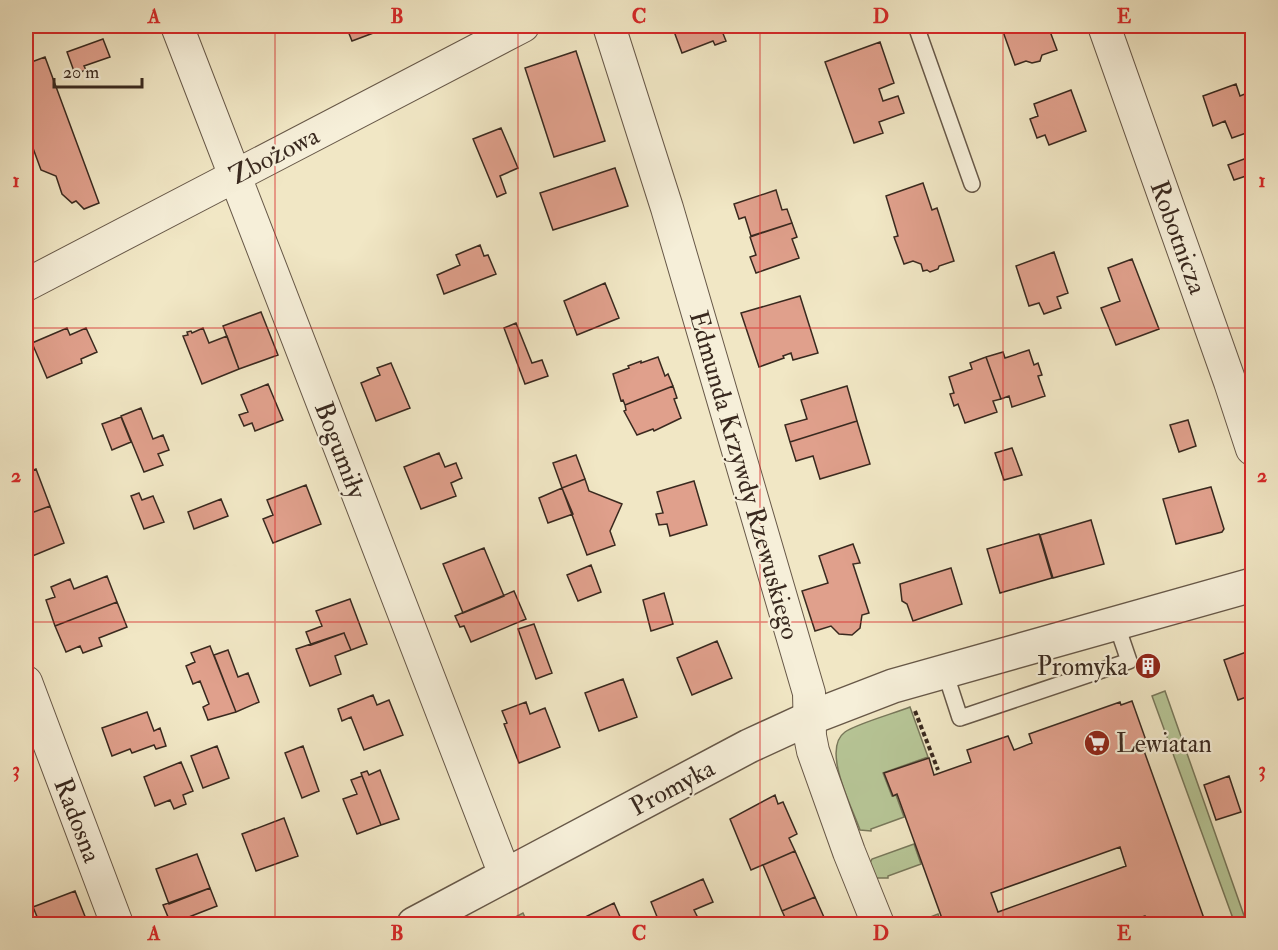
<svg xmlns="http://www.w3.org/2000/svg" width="1278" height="950" font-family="'IM FELL Double Pica',serif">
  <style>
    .green { fill: #b7c697; stroke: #78785b; stroke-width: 1.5 }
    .building { fill: #e0a08c; stroke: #39291f; stroke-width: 1.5; fill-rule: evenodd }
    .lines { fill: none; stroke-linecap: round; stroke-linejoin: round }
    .service-casing { stroke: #675848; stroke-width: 18 }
    .minor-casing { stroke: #675848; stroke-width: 34 }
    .tertiary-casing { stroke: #675848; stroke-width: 36 }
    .path { stroke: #39291f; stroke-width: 4; stroke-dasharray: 4.5 3; stroke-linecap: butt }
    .service { stroke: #f6efd9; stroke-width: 15 }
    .minor { stroke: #f6efd9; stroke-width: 32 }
    .tertiary { stroke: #f6efd9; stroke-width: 33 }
    .grid { fill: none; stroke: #d62828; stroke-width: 1.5; stroke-opacity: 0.55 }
    .labels { text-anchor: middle; stroke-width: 4.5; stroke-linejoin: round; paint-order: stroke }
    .street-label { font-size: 26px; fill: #39291f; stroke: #f6efd9 }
    .poi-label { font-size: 26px; fill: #39291f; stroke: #f6efd9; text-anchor: end }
    .neatline { fill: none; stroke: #d62828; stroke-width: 2 }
    .grid-label { font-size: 20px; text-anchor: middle; font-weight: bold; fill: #d62828 }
  </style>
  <rect width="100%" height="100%" fill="#f1e7c5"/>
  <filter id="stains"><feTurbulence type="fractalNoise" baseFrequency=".00333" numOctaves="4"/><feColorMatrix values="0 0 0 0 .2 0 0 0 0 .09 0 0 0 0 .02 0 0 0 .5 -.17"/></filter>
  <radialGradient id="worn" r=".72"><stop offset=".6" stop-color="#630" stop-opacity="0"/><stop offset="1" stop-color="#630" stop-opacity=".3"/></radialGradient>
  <path class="green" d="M1165 691 1247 924H1235L1152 696Z
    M910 707 928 757 883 773 892 796 896 795 904 817 871 829V831L860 830C852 807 821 749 845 732 856 724 895 713 910 707Z
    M914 844 921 864 888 876V878H876L869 865 872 859Z
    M523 913 528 924H502Z
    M938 914 941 924H919L918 922Z"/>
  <path class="building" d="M346 26H392L352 41Z
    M672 26H720L726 41 715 45 713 41 682 53Z
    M1001 26H1048L1057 50 1042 55 1040 61 1032 63 1026 61 1015 65Z
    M103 39 110 57 84 66 86 70 75 74 67 52Z
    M880 42 894 83 879 89 883 101 898 96 904 113 879 122 883 133 854 143 825 62Z
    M576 51 605 141 554 157 525 68Z
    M45 57 99 203 84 209 76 201 72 203 62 194 56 176 41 170 26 129V89L31 87 26 73V64Z
    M26 73 31 87 26 89Z
    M1236 84 1240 96 1252 91V131L1232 138 1225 121 1213 126 1203 96Z
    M1071 90 1086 131 1049 145 1045 135 1037 138 1030 119 1038 116 1034 104Z
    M501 128 518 168 500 176 506 193 497 197 473 139Z
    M1252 156V193L1246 176 1234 180 1228 165Z
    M615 168 628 206 553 230 540 193Z
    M923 183 932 210 937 208 954 261 939 266 938 269 930 272 927 270 923 271 921 264 913 261 904 264 894 237 898 236 886 196Z
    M776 190 782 210 787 209 792 223 751 236 745 217 739 219 734 204Z
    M1252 207V227L1246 210Z
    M792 223 797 237 792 239 799 258 756 273 750 257 756 255 750 237Z
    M480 245 484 256 488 255 496 274 444 294 437 275 460 265 456 255Z
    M1054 252 1068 293 1057 297 1061 308 1044 314 1039 303 1029 306 1016 266Z
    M1132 259 1159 329 1116 345 1101 308 1120 301 1108 268Z
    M605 283 619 318 577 335 564 301Z
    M800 296 818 353 793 360 791 353 783 356 784 358 759 367 741 313Z
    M261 312 278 355 239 369 223 326Z
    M516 323 532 363 542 360 548 376 525 384 504 328Z
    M67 328 70 335 86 328 97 352 81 359 82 363 47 378 32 343Z
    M203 328 209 343 227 336 239 369 202 384 183 336 188 335 187 332 191 331 192 333Z
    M1029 350 1034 365 1038 363 1042 375 1038 376 1045 396 1012 407 1009 396 1001 399 986 357 1003 352 1005 358Z
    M658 357 665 376 668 374 673 386 625 405 623 400 621 401 613 374 629 368 628 366 641 361V363Z
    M986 357 1001 399 993 401 997 412 965 423 958 404 954 406 950 394 954 393 949 377 972 369 970 363Z
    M391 363 410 408 376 421 361 383 380 375 377 368Z
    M268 384 283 420 255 431 252 423 244 426 239 415 248 412 241 395Z
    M673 386 677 398 674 399 681 418 654 431 653 429 637 435 624 411 626 410 625 405Z
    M847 386 857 421 790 442 785 425 807 419 801 400Z
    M141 408 153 439 163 435 169 450 158 454 163 465 144 472 121 416Z
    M121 417 131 442 112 450 102 424Z
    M1188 420 1196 446 1179 452 1170 425Z
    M857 421 870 464 820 479 813 456 796 461 790 442Z
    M1012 448 1022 475 1004 480 995 453Z
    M439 453 445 467 456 463 462 478 451 483 456 496 421 509 404 467Z
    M576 455 585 479 562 488 553 463Z
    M36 469 50 506 26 515V473Z
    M585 479 589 491 622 504 610 531 615 545 587 555 562 488Z
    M694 481 707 525 670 536 667 524 659 525 656 514 663 513 657 492Z
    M306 485 321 524 273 543 263 519 273 515 267 500Z
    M1211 487 1224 529 1222 532 1176 544 1163 499Z
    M562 488 573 514 548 523 539 498Z
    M139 493 142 500 153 496 164 522 144 529 131 496Z
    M221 499 228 516 194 529 188 512Z
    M50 506 64 543 30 557 26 545V515Z
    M1091 520 1104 564 1053 578 1040 535Z
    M1039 534 1052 578 1000 593 987 549Z
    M853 544 860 563 853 564 869 613 862 615 860 628 852 635 839 634 831 626 815 631 802 591 828 583 819 556Z
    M484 548 504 596 463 613 443 564Z
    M591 565 601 592 578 601 567 575Z
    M951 568 962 604 913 621 907 604 902 601 900 584Z
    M107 576 117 602 55 626 46 600 55 597 51 587 70 579 74 589Z
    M514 591 526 619 471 642 464 626 460 627 455 616Z
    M664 593 673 624 651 631 643 600Z
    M350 599 367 644 351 650 344 633 311 645 306 632 322 626 316 611Z
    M117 602 127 627 99 638 102 646 83 653 80 646 66 652 55 626Z
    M534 624 552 673 536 679 518 629Z
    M344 633 351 650 335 656 341 674 310 686 296 649Z
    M717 641 732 678 692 695 677 658Z
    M210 646 236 712 208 720 203 707 209 704 200 681 193 684 186 666 195 662 191 653Z
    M228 650 238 677 248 673 259 702 236 712 214 655Z
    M1252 650V695L1238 700 1224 660Z
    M1152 658 1156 672 1145 676 1140 663Z
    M623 679 637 717 599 731 585 693Z
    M373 695 377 705 389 700 403 735 364 750 351 717 342 721 338 709Z
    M1132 701 1148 746 1143 748 1206 924H1148L1145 916 1121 924H944L897 794 893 796 884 773 929 758 934 775 971 762 967 750 1008 736 1014 750 1032 743 1029 734 1120 702 1121 705ZM1120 847 1126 866 998 912 991 893Z
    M526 702 530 714 545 708 560 747 519 763 504 724 507 723 502 711Z
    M147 712 154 731 160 728 166 746 156 749 154 745 132 753 130 749 112 756 102 728Z
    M217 746 229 778 203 788 191 756Z
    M303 746 319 791 302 798 285 753Z
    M181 762 193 791 183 795 186 804 174 809 170 800 155 806 144 777Z
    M380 770 399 819 381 825 361 773 367 771 369 775Z
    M362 776 381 825 357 834 343 799 357 794 351 780Z
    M1229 776 1241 812 1216 820 1204 785Z
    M775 795 778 804 783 802 797 834 789 838 795 851 751 870 730 819Z
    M284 818 298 856 256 871 242 834Z
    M795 851 815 897 782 911 763 865Z
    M197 854 210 888 169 904 156 869Z
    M703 879 713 902 694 910 701 924H660L651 902Z
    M210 888 217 906 171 924 163 905Z
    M75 891 88 924H40L33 907Z
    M815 897 827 924H788L782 911Z
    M614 903 621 919 618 920 620 924H554L571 917 573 923Z"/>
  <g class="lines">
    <g class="service-casing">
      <path id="service" d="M916 26 972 184
        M945 672 960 718 1129 661 1116 623"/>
    </g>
    <g class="minor-casing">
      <path id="minor" d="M177 26 505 875
        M609 26 667 208 809 693 810 736 813 751 849 852 878 924
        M1104 26 1230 382 1252 449
        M26 285 523 26
        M26 682 117 924"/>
    </g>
    <g class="tertiary-casing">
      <path id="tertiary" d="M414 924 749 746 810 718 893 686 1252 585"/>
    </g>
    <path class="path" d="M915 711 938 770"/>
    <use href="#service" class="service"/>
    <use href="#minor" class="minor"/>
    <use href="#tertiary" class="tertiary"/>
  </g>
  <path class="grid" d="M275 26V924M518 26V924M760 26V924M1003 26V924M26 328H1252M26 622H1252"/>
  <defs>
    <g id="building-disc" transform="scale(1.35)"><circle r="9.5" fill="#8f2418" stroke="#f6efd9"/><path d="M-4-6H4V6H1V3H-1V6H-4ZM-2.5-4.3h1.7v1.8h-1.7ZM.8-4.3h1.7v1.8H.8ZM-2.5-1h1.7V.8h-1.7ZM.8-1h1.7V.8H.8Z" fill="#fff"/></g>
    <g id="supermarket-disc" transform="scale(1.35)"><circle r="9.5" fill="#8f2418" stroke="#f6efd9"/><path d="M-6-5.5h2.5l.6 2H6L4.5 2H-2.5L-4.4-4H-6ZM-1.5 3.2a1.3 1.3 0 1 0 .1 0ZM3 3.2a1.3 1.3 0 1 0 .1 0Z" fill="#fff"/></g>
  </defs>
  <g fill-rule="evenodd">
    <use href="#building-disc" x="1148" y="666"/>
    <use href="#supermarket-disc" x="1097" y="743"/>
  </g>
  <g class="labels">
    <g class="street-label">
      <text transform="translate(274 155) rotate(-27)" y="9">Zbożowa</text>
      <text transform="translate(1179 237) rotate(70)" y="9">Robotnicza</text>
      <text transform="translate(341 450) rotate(69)" y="9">Bogumiły</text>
      <text transform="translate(745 475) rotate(74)" y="9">Edmunda Krzywdy Rzewuskiego</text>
      <text transform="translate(672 787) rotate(-28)" y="9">Promyka</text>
      <text transform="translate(78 820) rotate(69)" y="9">Radosna</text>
    </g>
    <g class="poi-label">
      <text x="1128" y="675">Promyka</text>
      <text x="1116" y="752" text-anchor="start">Lewiatan</text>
    </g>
  </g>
  <rect width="1278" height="950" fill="none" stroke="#f1e7c5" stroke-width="66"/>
  <path d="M54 78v9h88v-9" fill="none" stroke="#39291f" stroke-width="3"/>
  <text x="63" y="78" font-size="18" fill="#39291f" stroke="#f6efd9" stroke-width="4.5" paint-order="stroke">20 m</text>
  <rect x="33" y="33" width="1212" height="884" class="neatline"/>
  <g class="grid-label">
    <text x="154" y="23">A</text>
    <text x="397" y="23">B</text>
    <text x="639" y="23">C</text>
    <text x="881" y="23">D</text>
    <text x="1124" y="23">E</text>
    <text x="16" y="187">1</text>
    <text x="1262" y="187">1</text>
    <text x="16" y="482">2</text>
    <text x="1262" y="482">2</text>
    <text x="16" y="776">3</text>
    <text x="1262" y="776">3</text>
    <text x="154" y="940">A</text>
    <text x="397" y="940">B</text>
    <text x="639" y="940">C</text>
    <text x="881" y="940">D</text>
    <text x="1124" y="940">E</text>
  </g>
  <rect width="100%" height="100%" filter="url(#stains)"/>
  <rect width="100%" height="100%" fill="url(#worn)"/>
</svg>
